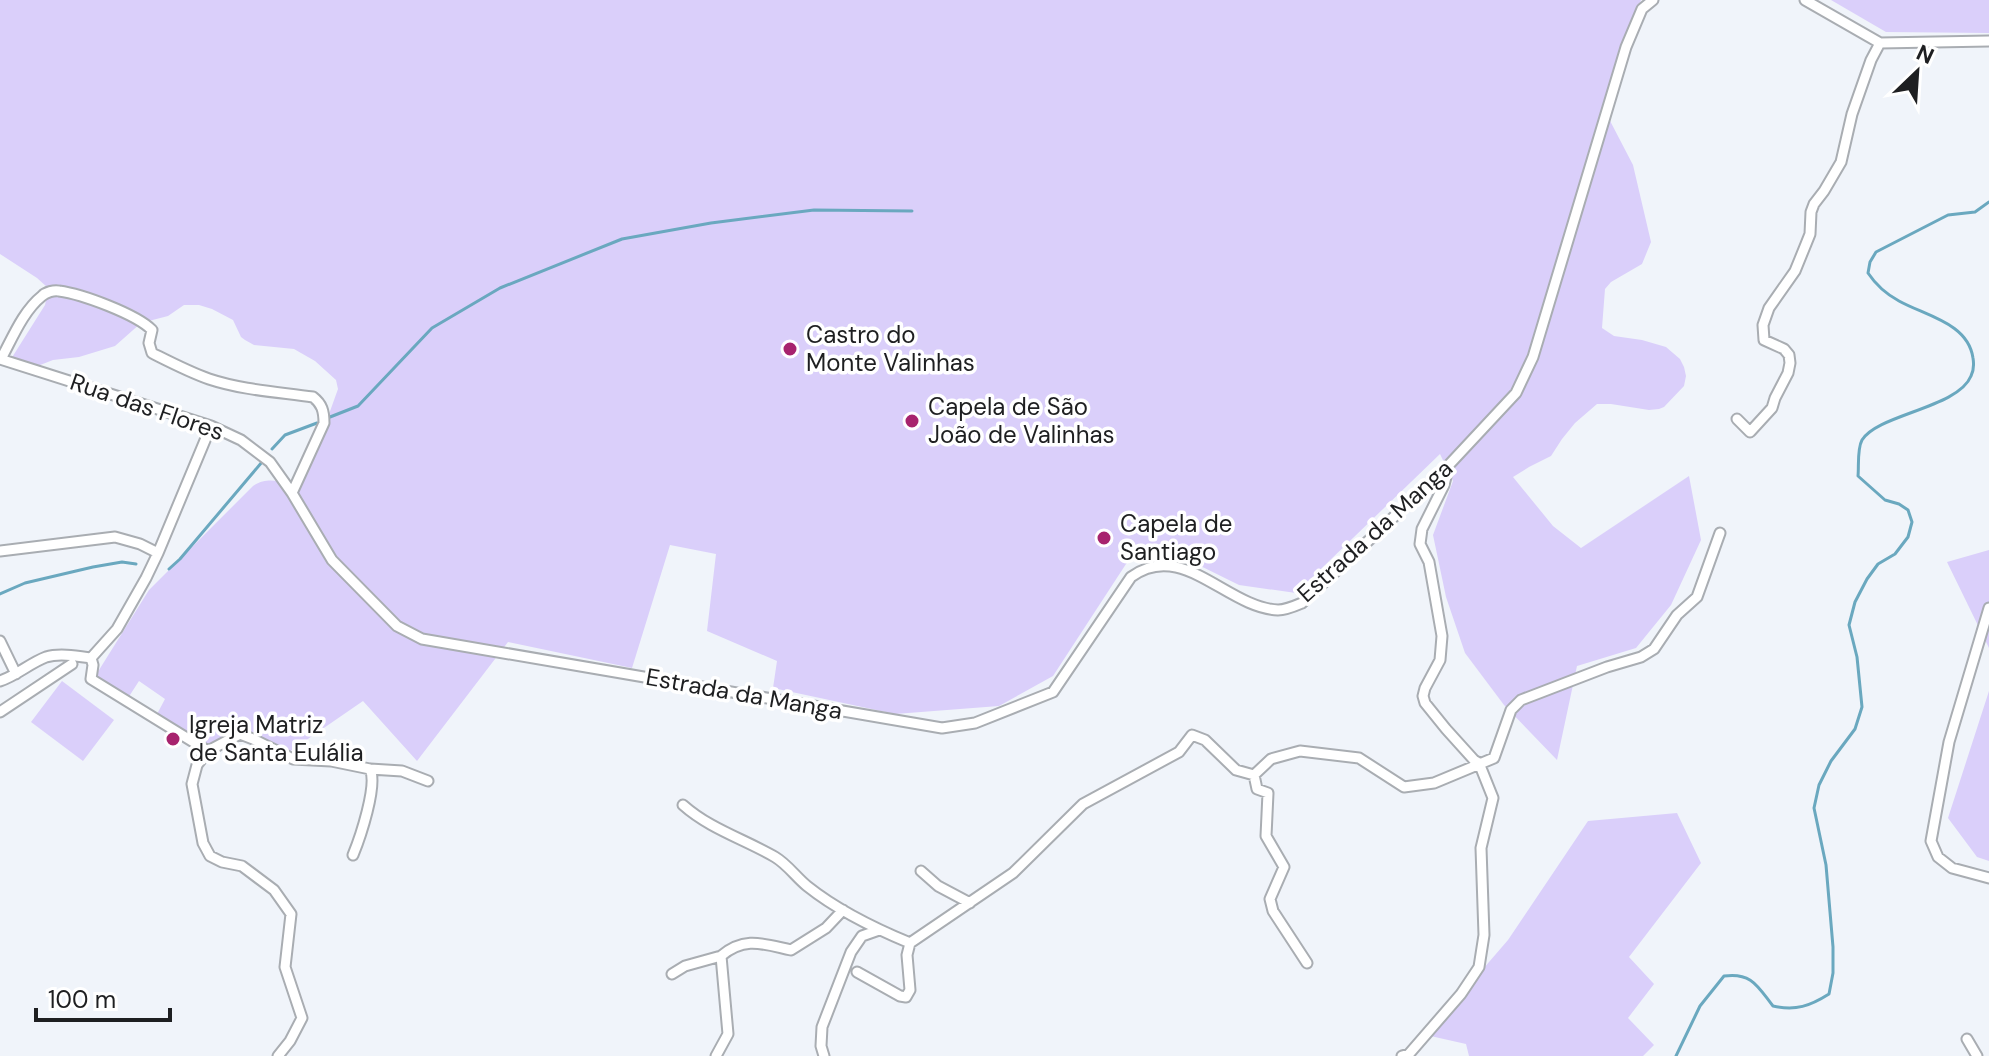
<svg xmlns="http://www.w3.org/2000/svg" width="1989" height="1056" font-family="'DM Sans',sans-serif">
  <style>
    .green { fill: #dacffa }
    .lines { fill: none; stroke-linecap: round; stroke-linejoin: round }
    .stream { stroke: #6aa8bf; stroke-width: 3 }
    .minor-casing { stroke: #a9adb2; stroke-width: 13 }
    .minor { stroke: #fff; stroke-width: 9 }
    .poi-dot { fill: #a7236e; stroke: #fff; stroke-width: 3 }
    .labels { text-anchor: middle; stroke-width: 7; stroke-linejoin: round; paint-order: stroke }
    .poi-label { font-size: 24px; fill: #1e1f21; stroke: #fff; text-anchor: start }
    .street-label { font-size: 24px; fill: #1e1f21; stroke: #fff }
  </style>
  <rect width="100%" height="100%" fill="#f0f4fa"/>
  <path class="green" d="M0 0H1641L1619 55 1550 292 1607 115 1633 165 1651 242 1642 264 1611 282 1605 289 1602 328 1614 336 1642 340 1666 347 1680 359 1684 367 1686 376 1684 386 1664 407 1659 409 1649 410 1611 404H1597L1575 423 1562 439 1551 456 1529 467 1513 477 1553 526 1581 548 1689 476 1701 540 1671 605 1636 648 1577 666 1557 760 1504 705 1465 653 1446 597 1433 535 1453 481 1440 454 1296 593 1239 585 1160 546 1141 552 1126 564 1053 676 999 706 895 714 773 688 777 661 707 631 716 554 670 545 632 668 508 642 417 761 363 701 289 752 241 731 209 748 156 716 165 699 139 681 128 698 94 678 149 590 253 486C275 471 289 495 310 467L338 389 336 380 315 361 294 349 254 345 245 340 241 337 233 320 212 309 199 305H184L168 316 141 323 115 346 79 357 53 360 35 367 11 359 45 305 48 292 47 287 37 278 0 254Z
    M1831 0H1989V33L1886 32Z
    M1989 550V648L1947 562Z
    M62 681 114 720 83 761 31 722Z
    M1989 691V861L1977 857 1948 818Z
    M1677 813 1701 863 1629 957 1654 984 1628 1018 1654 1045 1643 1056H1469L1466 1044 1426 1035 1508 940 1588 821Z"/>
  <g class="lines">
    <path class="stream" d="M330 417 358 406 432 328 500 288 622 239 711 223 814 210 912 211
      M272 449 285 435 317 423
      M169 569 180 559 262 462
      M0 594 25 583 93 567 122 562 136 564
      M1676 1056 1700 1006 1724 976C1752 972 1758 987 1773 1006 1796 1011 1810 1006 1829 994L1833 973V947L1826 865 1814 808 1819 785 1831 761 1855 729 1862 707 1857 657 1849 625 1855 602 1867 579 1878 564 1895 554 1908 537 1912 522 1908 510 1899 504 1885 500 1858 476C1859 466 1857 449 1862 440 1878 414 1958 408 1971 376 1974 370 1974 364 1973 358 1968 323 1926 316 1899 301 1886 294 1876 285 1868 273L1870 262 1876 252 1948 215 1975 212 1989 202"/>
    <g class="minor-casing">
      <path id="minor" d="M1805 0 1880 43 1989 41
        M0 359 211 426 241 440 270 462 292 493 332 560 397 626 422 639 942 728 975 723 1053 692 1131 577C1182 539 1227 608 1278 610 1286 610 1295 606 1302 603L1446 468 1516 393 1533 357 1626 47 1642 9 1653 0
        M1 359C12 339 23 311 42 296 46 292 54 290 59 291 82 294 136 314 152 330L149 343 152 353C170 362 189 372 209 379 242 390 278 392 313 397 322 404 324 411 324 423L292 493
        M1737 419 1750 432 1772 408 1775 398 1788 373 1790 363 1789 355 1784 349 1764 340 1763 325 1769 308 1795 271 1806 244 1810 234 1811 212 1814 204 1824 191 1841 162 1852 114 1871 60 1880 43
        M0 551 115 537 140 544 158 553
        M1989 608 1949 742 1931 841 1938 857 1952 868 1989 878
        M0 641 16 674
        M0 681C16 676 30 663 46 657 59 653 77 656 91 658
        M0 712 72 664
        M208 751 91 679 93 665 91 658 117 629 146 578 158 553 211 426
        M1254 775 1257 789 1268 793 1266 836 1284 867 1270 899 1273 911 1307 963
        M683 805C710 829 744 839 775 857 787 864 796 877 807 886 837 910 876 929 910 943L1013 873 1083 804 1179 752 1192 735 1205 740 1236 770 1254 775 1271 759 1300 751 1359 758 1404 787 1434 783 1494 758 1511 710 1521 700 1607 667 1641 657 1654 649 1677 615 1697 597 1720 533
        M353 855C360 838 378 785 370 769
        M921 871 938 886 970 903
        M857 972 900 996 906 997 910 990 907 955 910 943
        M672 974 685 966 721 956
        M1967 1039 1977 1056
        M278 1056 290 1041 302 1018 285 967 291 914 274 890 242 866 222 862 210 856 203 843 192 784 197 765 208 751 240 734 253 739 293 759 331 761 370 769 402 771 428 781
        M716 1056 728 1034 721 956C745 936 763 944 791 950L826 928 843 910
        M824 1056 821 1046 822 1027 851 952 862 936 879 930
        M1402 1056 1409 1054 1461 994 1479 967 1484 935 1481 848 1493 798 1479 763 1474 760 1446 729 1425 703 1423 696 1425 688 1440 660 1442 636 1429 562 1420 544 1422 529 1444 485 1446 477V468"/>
    </g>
    <use href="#minor" class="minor"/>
  </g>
  <g class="poi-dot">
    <circle cx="790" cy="349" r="8"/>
    <circle cx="912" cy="421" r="8"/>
    <circle cx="1104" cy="538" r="8"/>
    <circle cx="173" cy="739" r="8"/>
  </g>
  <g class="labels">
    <g class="poi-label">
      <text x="806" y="343">Castro do<tspan x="806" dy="28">Monte Valinhas</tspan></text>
      <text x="928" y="415">Capela de São<tspan x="928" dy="28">João de Valinhas</tspan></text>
      <text x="1120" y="532">Capela de<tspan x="1120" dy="28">Santiago</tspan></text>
      <text x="189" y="733">Igreja Matriz<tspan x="189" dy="28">de Santa Eulália</tspan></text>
    </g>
    <g class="street-label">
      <text transform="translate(147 407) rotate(19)" y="8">Rua das Flores</text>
      <text transform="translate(1375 531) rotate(-42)" y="8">Estrada da Manga</text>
      <text transform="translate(744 694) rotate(10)" y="8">Estrada da Manga</text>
    </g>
  </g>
  <g transform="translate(1917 72) rotate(25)" stroke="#ffffff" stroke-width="6" paint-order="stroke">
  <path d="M0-6L14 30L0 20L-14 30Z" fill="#1e1f21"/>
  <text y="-12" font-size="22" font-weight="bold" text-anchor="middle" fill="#1e1f21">N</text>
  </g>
  <path d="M36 1008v12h134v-12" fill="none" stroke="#1e1f21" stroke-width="4"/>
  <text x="48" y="1008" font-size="24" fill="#1e1f21" stroke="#ffffff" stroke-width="6" paint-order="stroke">100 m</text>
</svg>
